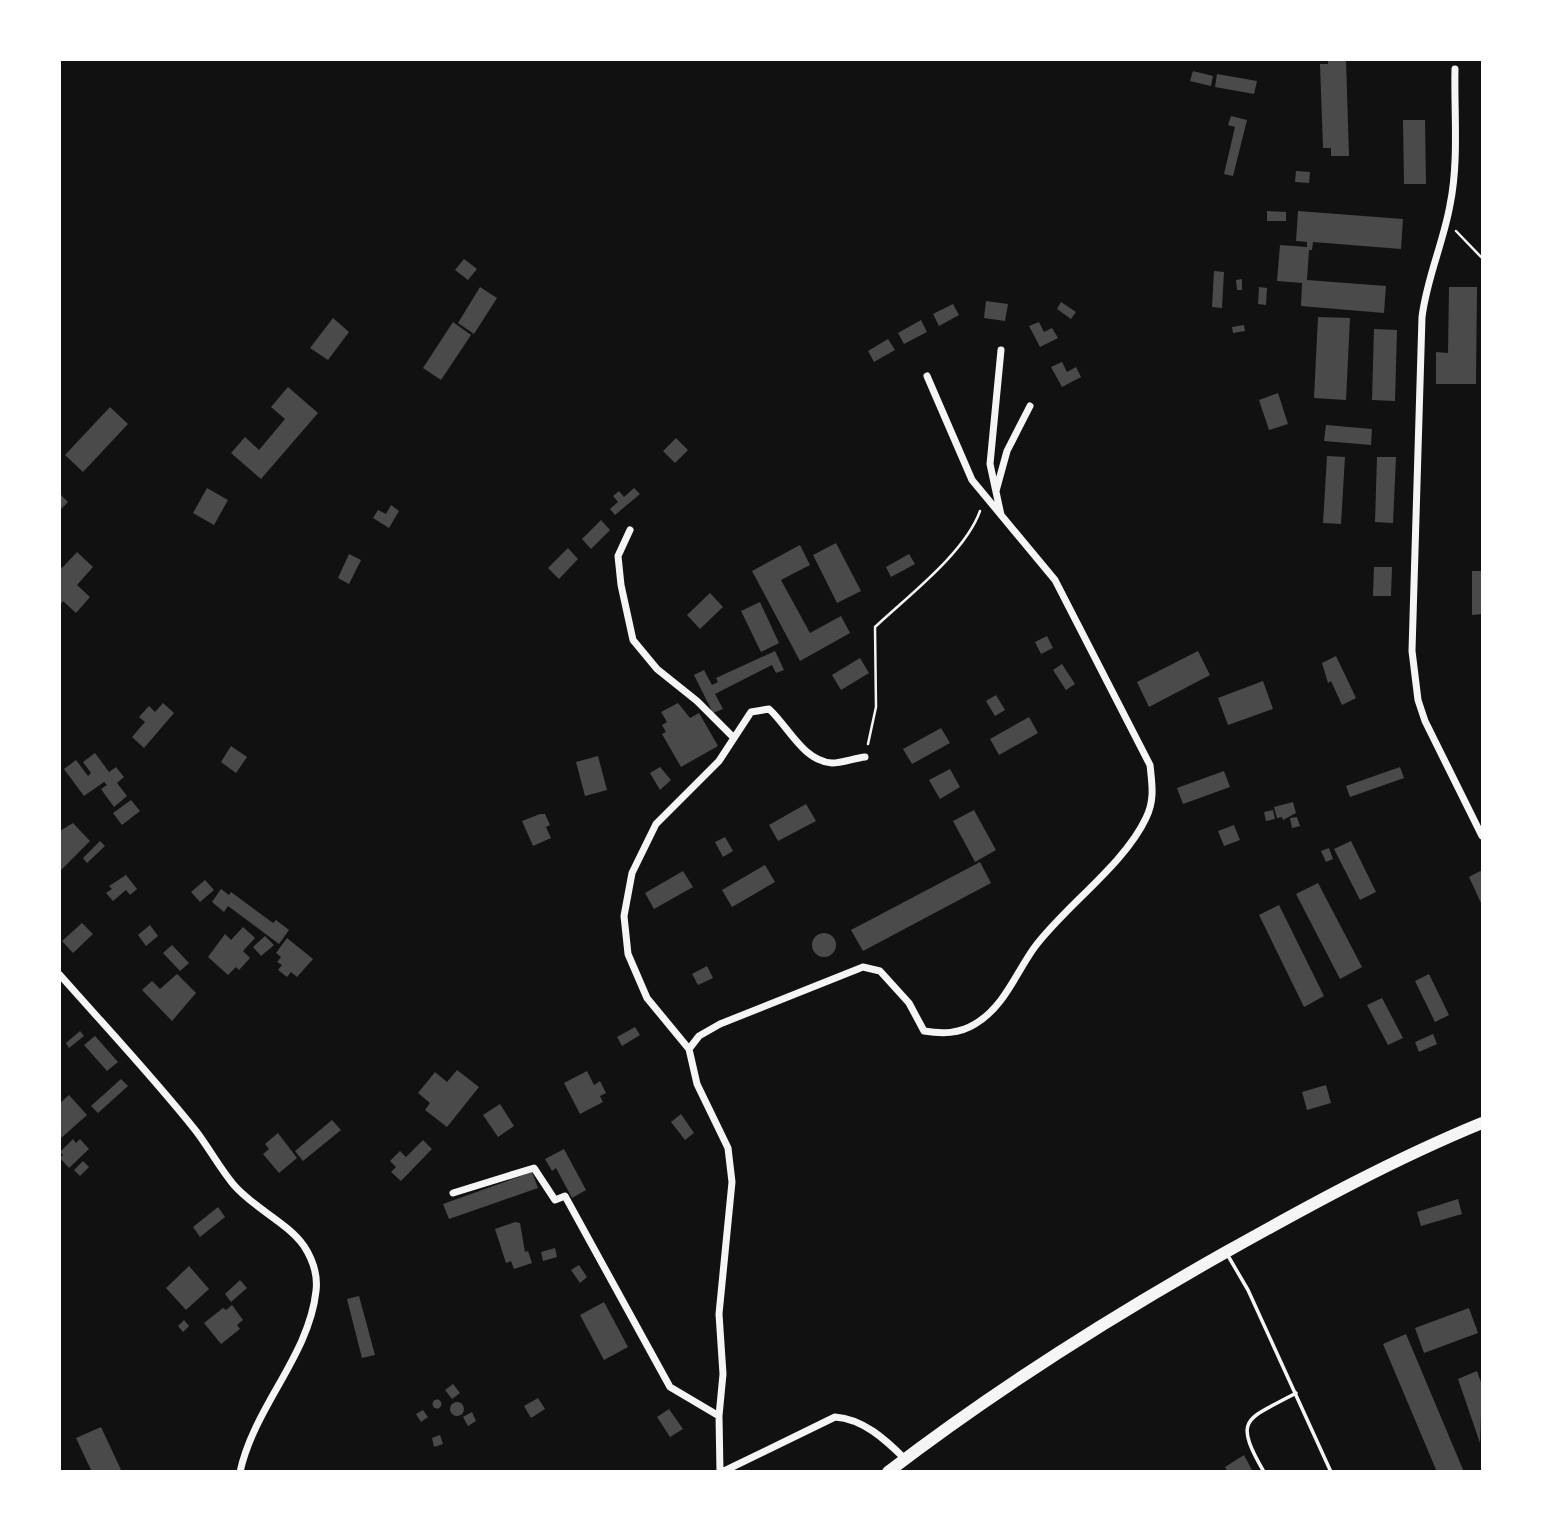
<svg xmlns="http://www.w3.org/2000/svg" width="1542" height="1531" font-family="'PT Sans Narrow',sans-serif">
  <style>
    .building { fill: #4a4a4a }
    .lines { fill: none; stroke-linecap: round; stroke-linejoin: round }
    .path { stroke: #f5f5f5; stroke-width: 2.5 }
    .service { stroke: #f5f5f5; stroke-width: 3.5 }
    .minor { stroke: #f5f5f5; stroke-width: 7 }
    .trunk { stroke: #f5f5f5; stroke-width: 12 }
  </style>
  <rect width="100%" height="100%" fill="#111"/>
  <path class="building" d="M1328 60H1346L1349 156H1331V148H1323L1320 64H1328Z
    M1193 71 1213 76 1211 86 1190 81Z
    M1217 74 1257 81 1254 94 1215 87Z
    M1231 116 1247 120 1233 176 1224 174 1235 127 1228 125Z
    M1403 120H1425L1426 184H1404Z
    M1296 171 1310 172 1309 183 1295 182Z
    M1267 211 1286 212V221H1267Z
    M1298 211 1403 219 1401 249 1313 242 1312 250H1309L1307 280 1386 286 1384 313 1301 306 1302 283 1277 281 1280 245 1307 247V242L1296 241Z
    M464 259 477 269 468 280 455 270Z
    M1214 271 1224 272 1222 308 1212 307Z
    M1242 279V290H1237L1236 280Z
    M480 287 497 298 474 334 458 323Z
    M1259 287 1267 288 1266 305 1258 304Z
    M1449 287H1477L1476 384H1436V352L1448 353Z
    M986 301 1008 304 1005 321 984 318Z
    M1061 302 1076 312 1071 319 1057 309Z
    M953 304 959 315 939 326 933 314Z
    M1318 317 1350 318 1346 400 1314 398Z
    M333 318 349 332 328 360 310 348Z
    M921 320 927 332 904 344 898 333Z
    M453 322 471 335 441 380 423 368Z
    M1039 322 1044 332 1052 328 1058 338 1040 347 1029 326Z
    M1244 325 1245 331 1233 333 1232 327Z
    M1374 329 1397 330 1395 401 1372 400Z
    M888 339 895 350 874 362 868 351Z
    M1062 362 1067 372 1076 367 1081 377 1062 387 1051 367Z
    M288 387 318 413 261 479 231 453 245 437 259 450 285 419 271 407Z
    M1278 393 1288 424 1269 430 1259 400Z
    M110 407 128 424 83 472 65 455Z
    M1326 425 1372 429 1371 445 1324 441Z
    M676 438 688 450 675 463 663 451Z
    M1327 456 1345 457 1341 524 1323 523Z
    M1377 457H1396L1393 523 1375 522Z
    M207 488 228 500 214 525 193 513Z
    M634 488 640 494 615 515 610 509 618 502 613 496 619 491 624 497Z
    M60 494 68 502 60 510Z
    M391 505 399 511 389 528 373 518 378 510 386 514Z
    M601 520 610 530 591 549 582 539Z
    M836 543 861 591 837 603 813 555Z
    M800 545 810 565 781 580 810 633 841 616 850 633 800 661 752 571Z
    M568 548 578 559 559 579 548 568Z
    M77 552 93 567 77 585 90 597 76 613 63 601 60 605V565L62 568Z
    M349 554 361 560 349 584 338 578Z
    M909 554 915 564 891 577 886 567Z
    M1374 567H1392L1391 596H1373Z
    M1472 571H1482V614L1472 615Z
    M710 593 723 607 700 629 687 615Z
    M760 602 779 643 761 652 741 611Z
    M1047 636 1053 648 1041 654 1035 642Z
    M775 651 784 670 776 673 772 665 715 694 723 709 713 713 694 675 704 670 712 685 718 682 716 678Z
    M1198 651 1210 675 1149 707 1137 682Z
    M1336 656 1356 698 1342 705 1331 681 1328 683 1322 663Z
    M860 658 869 673 841 690 832 675Z
    M1062 664 1075 684 1066 690 1053 670Z
    M1263 681 1273 709 1228 725 1218 698Z
    M996 695 1005 710 995 716 986 701Z
    M163 703 174 713 144 748 132 737 145 722 139 717 149 706 155 712Z
    M678 703 690 718 699 713 718 746 681 767 662 734 666 732 662 725 667 722 661 712Z
    M1029 717 1038 733 999 755 990 739Z
    M941 728 950 743 912 764 903 749Z
    M231 746 247 757 236 773 221 762Z
    M95 753 109 772 116 767 124 777 117 783 127 796 114 807 101 789 107 785 104 782 84 796 64 769 76 760 88 776 91 773 83 762Z
    M598 756 607 790 585 796 576 762Z
    M660 767 671 780 660 790 650 773Z
    M1400 767 1404 778 1350 797 1346 786Z
    M950 769 960 787 940 799 929 780Z
    M1224 771 1230 787 1183 804 1177 788Z
    M131 800 140 811 122 825 113 813Z
    M1293 802 1296 813 1283 820 1282 817 1277 818 1274 807Z
    M806 804 816 821 778 841 769 825Z
    M974 810 996 850 975 862 953 821Z
    M1273 810 1275 819 1266 821 1264 812Z
    M540 814H545L550 825 546 827 551 838 533 846 522 821Z
    M1297 817 1300 826 1292 828 1290 818Z
    M73 823 90 841 60 871V831Z
    M1234 825 1240 840 1224 846 1218 831Z
    M725 837 733 851 723 857 715 842Z
    M100 841 105 846 87 863 83 858Z
    M1351 841 1376 892 1360 900 1334 849Z
    M1329 848 1333 859 1326 862 1321 851Z
    M980 862 991 883 863 951 851 930Z
    M765 865 775 882 732 907 722 890Z
    M1482 870V902L1481 903 1469 877Z
    M683 871 693 887 654 909 645 893Z
    M126 875 137 889 130 895 126 890 113 901 106 893 112 889 109 886Z
    M205 880 214 890 200 902 191 892Z
    M1318 883 1362 967 1340 979 1296 894Z
    M221 889 229 895 231 892 273 923 276 920 289 930 279 944 228 906 224 912 212 902Z
    M1279 905 1324 996 1304 1007 1259 915Z
    M82 923 93 934 73 953 62 941Z
    M150 925 158 936 146 946 138 935Z
    M243 927 255 938 243 951 250 958 239 970 236 967 228 975 208 957 225 934 231 940Z
    M812 945a12 12 0 1 1 24 0a12 12 0 1 1-24 0Z
    M265 936 274 945 261 956 253 947Z
    M287 938 313 959 297 977 291 972 287 977 278 970 282 965 277 962 281 957 276 953Z
    M172 945 189 963 180 971 163 953Z
    M707 966 713 978 698 985 692 974Z
    M177 974 196 993 172 1021 142 990 152 981 160 989Z
    M1429 974 1449 1015 1435 1022 1415 981Z
    M1382 998 1403 1038 1388 1045 1367 1005Z
    M635 1027 640 1035 622 1046 617 1037Z
    M80 1031 84 1036 69 1048 66 1043Z
    M1433 1034 1437 1044 1419 1052 1415 1042Z
    M95 1036 118 1062 107 1071 84 1045Z
    M457 1070 479 1087 447 1127 425 1110 430 1103 418 1093 435 1072 447 1082Z
    M587 1071 594 1085 600 1081 606 1093 600 1096 603 1102 580 1114 564 1083Z
    M121 1079 128 1086 98 1113 91 1106Z
    M1326 1085 1331 1103 1307 1110 1302 1092Z
    M69 1095 87 1115 60 1139V1103Z
    M500 1104 514 1126 498 1137 483 1115Z
    M681 1114 694 1133 685 1140 671 1122Z
    M332 1120 341 1130 303 1161 295 1151Z
    M278 1133 297 1158 279 1173 263 1154 269 1149 265 1144Z
    M73 1139 76 1143 80 1139 89 1149 69 1168 60 1158 63 1155 60 1152Z
    M423 1140 432 1149 401 1181 391 1172 396 1167 390 1161 400 1151 406 1157Z
    M564 1149 586 1190 572 1198 556 1168 552 1171 545 1159Z
    M83 1161 89 1167 80 1176 74 1170Z
    M532 1172 538 1188 449 1219 443 1204Z
    M1458 1199 1462 1214 1421 1226 1417 1212Z
    M218 1207 225 1217 200 1237 193 1227Z
    M515 1222 520 1223 525 1252 528 1251 532 1263 514 1269 511 1261 506 1263 495 1229Z
    M555 1248 557 1257 543 1261 541 1252Z
    M579 1265 587 1277 580 1283 571 1270Z
    M189 1266 209 1289 186 1310 166 1288Z
    M240 1280 247 1288 231 1302 225 1294Z
    M359 1296 375 1355 362 1358 347 1299Z
    M604 1302 628 1347 604 1360 580 1315Z
    M232 1305 243 1320 237 1325 240 1329 221 1344 204 1323 223 1308 226 1310Z
    M1469 1308 1478 1333 1424 1353 1415 1328Z
    M184 1320 189 1326 183 1332 178 1326Z
    M1406 1334 1464 1472H1437L1383 1344Z
    M1477 1371 1482 1385 1480 1443 1458 1379Z
    M453 1384 460 1393 452 1399 445 1390Z
    M538 1398 545 1409 531 1418 524 1406Z
    M432.5 1404a4.5 4.5 0 1 1 9 0a4.5 4.5 0 1 1-9 0Z
    M450 1409a7 7 0 1 1 14 0a7 7 0 1 1-14 0Z
    M669 1409 683 1429 670 1437 657 1417Z
    M423 1410 428 1417 421 1422 416 1414Z
    M472 1412 476 1421 468 1426 463 1417Z
    M101 1427 122 1472H92L76 1438Z
    M440 1435 443 1444 434 1447 432 1438Z
    M1244 1455 1253 1472H1228L1225 1467Z"/>
  <g class="lines">
    <path class="path" d="M1456 231 1482 258
      M868 744 876 707 875 627C908 596 965 553 980 511"/>
    <path class="service" d="M1227 1254 1248 1290 1331 1472
      M1264 1472C1232 1417 1247 1420 1296 1393"/>
    <path class="minor" d="M1455 69C1454 113 1459 161 1450 205 1443 244 1427 277 1422 317L1412 651 1418 700 1425 721 1482 836
      M1001 350 990 464 1001 515
      M996 491 1007 451 1030 406
      M630 530 618 556 621 585 633 640 657 669 697 701 733 737
      M60 975C105 1026 153 1077 196 1131 209 1148 219 1167 233 1184 253 1208 287 1222 304 1246 313 1260 318 1275 316 1291 309 1356 254 1407 240 1472
      M689 1049 647 998 628 954 624 916 632 873 656 824 719 761 751 712 769 709C788 726 803 761 832 763 842 763 855 758 865 757
      M453 1193 534 1168 555 1200 565 1196 670 1387 719 1416 720 1472
      M719 1416 723 1374 719 1314 732 1182 728 1148 697 1084 689 1049 699 1036 720 1024 863 967 880 971 909 1003 924 1031C942 1034 959 1034 975 1024 1004 1007 1016 973 1034 948 1065 906 1124 865 1146 818 1155 800 1152 784 1150 765L1055 580 972 480 927 376
      M722 1472 835 1417C863 1419 885 1439 905 1459"/>
    <path class="trunk" d="M888 1472C995 1390 1109 1318 1226 1252 1310 1205 1394 1159 1482 1123"/>
  </g>
  <rect width="1542" height="1531" fill="none" stroke="#ffffff" stroke-width="122"/>
</svg>
